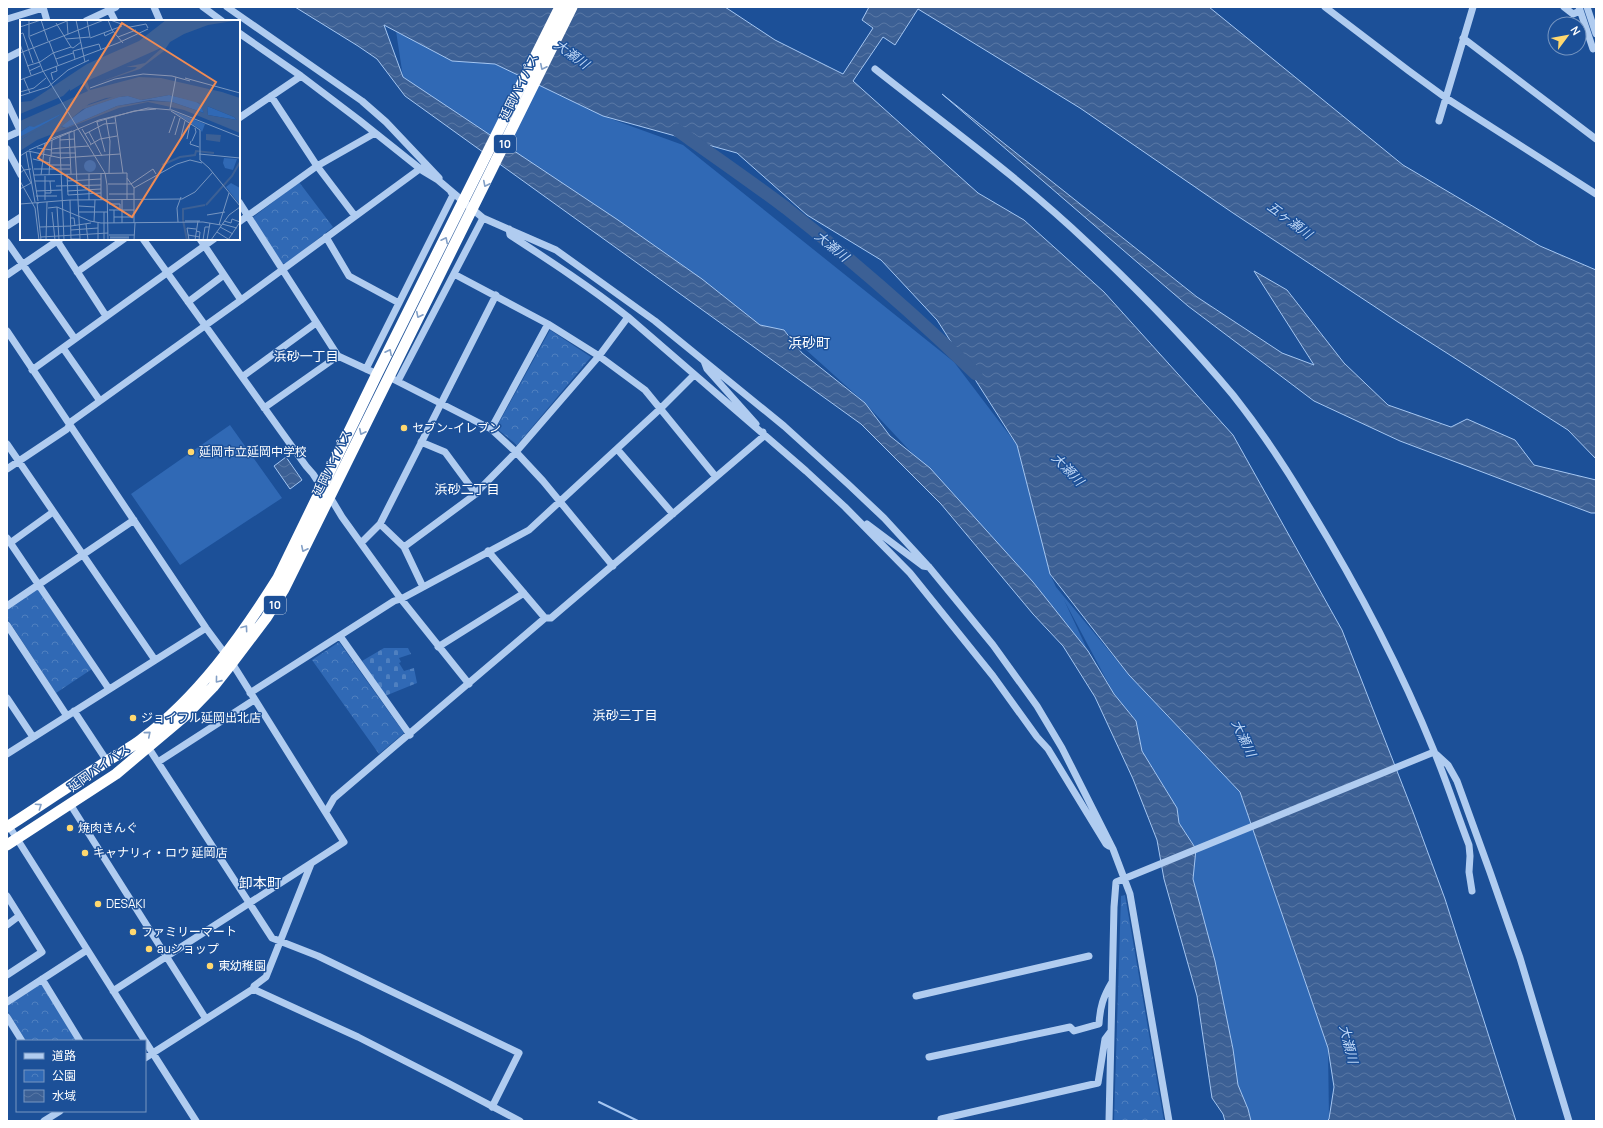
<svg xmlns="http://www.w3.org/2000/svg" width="1603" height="1128" font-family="Manrope,'Noto Sans JP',sans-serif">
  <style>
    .grass { fill: #3069b5 }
    .cemetery { fill: url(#cemetery-stones) }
    .park { fill: url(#park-crowns) }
    .water { fill: url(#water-waves); stroke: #a4c6f2 }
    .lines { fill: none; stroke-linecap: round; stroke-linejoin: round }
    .stream { stroke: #a4c6f2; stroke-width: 2 }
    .river { stroke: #3c6095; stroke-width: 13 }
    .minor { stroke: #b0ccf0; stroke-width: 7 }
    .highway { stroke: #fff; stroke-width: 11 }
    .oneway { stroke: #829fc6 }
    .poi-dot { fill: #ffd86f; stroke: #1c5098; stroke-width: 1.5 }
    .labels { text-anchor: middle; stroke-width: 3; stroke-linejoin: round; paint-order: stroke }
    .shield { fill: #1c5098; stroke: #bbcae0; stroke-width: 1 }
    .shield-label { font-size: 11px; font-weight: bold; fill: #fff }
    .street-label { font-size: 12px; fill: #fff; stroke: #1c5098 }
    .poi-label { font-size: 12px; fill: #fff; stroke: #1c5098; text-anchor: start }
    .water-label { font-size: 13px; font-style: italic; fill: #bdd6f6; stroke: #1c5098 }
    .neighbourhood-label { font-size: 13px; fill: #fff; stroke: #1c5098 }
    .quarter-label { font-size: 14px; fill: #fff; stroke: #1c5098 }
    .inset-river { fill: none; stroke: #3c6095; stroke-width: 2 }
    .inset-road { fill: none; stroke: #7796c1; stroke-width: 1 }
    .view { fill: #ef8b55; fill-opacity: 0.15; stroke: #ef8b55; stroke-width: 2 }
    .inset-edge { fill: none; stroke: #fff; stroke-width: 2 }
  </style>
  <defs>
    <pattern id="cemetery-stones" width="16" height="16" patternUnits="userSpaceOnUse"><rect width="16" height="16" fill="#3069b5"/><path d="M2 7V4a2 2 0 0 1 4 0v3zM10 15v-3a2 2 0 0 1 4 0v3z" fill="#4f80c0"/></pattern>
    <pattern id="park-crowns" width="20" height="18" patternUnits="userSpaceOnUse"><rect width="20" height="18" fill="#3069b5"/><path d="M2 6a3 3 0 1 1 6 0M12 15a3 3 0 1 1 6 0" fill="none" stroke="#4f80c0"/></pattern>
    <pattern id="water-waves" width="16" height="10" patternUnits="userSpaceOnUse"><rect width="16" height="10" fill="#3c6095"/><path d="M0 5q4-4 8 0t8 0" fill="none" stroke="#5978a5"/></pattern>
  </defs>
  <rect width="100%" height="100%" fill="#1c5098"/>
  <path class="grass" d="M396 31 452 61 495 64 603 116 683 145 954 362 1017 445 1050 574 1056 587 1129 675 1240 792 1328 1048 1329 1119 1327 1121H1250L1238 1085 1233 1049 1193 879 1196 849 1179 823 1177 808 1142 751 1136 721 1114 694 1064 600 1088 651 1033 582 865 403 784 330 760 325 403 77Z
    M230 425 282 498 180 565 131 494Z"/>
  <path class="cemetery" d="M384 648H408L411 654 399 658 401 662 399 663 404 671 414 668 417 683 385 696 362 661Z"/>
  <path class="park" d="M299 182 333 227 286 264 282 263 252 218Z
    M550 330 591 357 517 445 496 428Z
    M37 588 92 669 56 693 7 618V608Z
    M339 642 404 733 379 754 312 660Z
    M1125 895 1164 1121H1114L1121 896Z
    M42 982 78 1041H26L7 1010V1004Z"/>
  <path class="water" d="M295 7H725L775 40 843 74 873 28 862 20 869 7H1209L1403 165 1540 246 1596 270V459L1568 430 1398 322 1233 213 1080 108 918 9 895 45 883 37 853 81 978 193 1024 220 1104 292 1233 435 1342 630 1413 812 1445 899 1516 1121H1327L1329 1119 1334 1087 1328 1048 1240 792 1129 675 1050 574 1017 445 937 320 881 260 807 215 737 153 603 116 495 64 452 61 384 25 403 77 618 220 702 279 760 325 784 330 802 353 865 403 890 436 930 468 1033 582 1088 651 1114 694 1136 721 1142 751 1177 808 1179 823 1196 849 1193 879 1215 961 1233 1049 1238 1085 1248 1109 1251 1121H1225L1223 1114 1212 1098 1197 996 1164 879 1157 840 1133 779 1095 697 1063 646 1033 614 941 504 861 424 405 96 377 59 358 46Z
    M942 94 1197 297 1282 353 1314 365 1254 271 1287 290 1344 363 1388 405 1451 427 1467 419 1515 440 1534 465 1596 480V513H1591L1400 441 1314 401 1188 306Z
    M286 457 302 480 290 489 274 466Z"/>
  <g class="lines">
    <path class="stream" d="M599 1102 638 1121"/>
    <path class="river" d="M677 130C714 156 750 181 786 208 852 260 916 316 976 374"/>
    <path class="minor" d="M43 7 47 21
      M108 7 115 21
      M154 7 160 21
      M203 7 222 21
      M227 7 362 101 386 122 439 178
      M1325 7 1409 71 1446 98 1596 194
      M1564 7 1573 14 1580 11
      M1579 7 1593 49
      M1587 7 1596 34
      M7 19 43 8
      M86 21 116 7
      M239 33 301 76 359 120 423 171 438 180 483 218 556 250 655 321 784 426 848 484 884 518 929 567 993 645 1037 706 1062 748 1113 849 1130 894 1169 1121
      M1463 38 1596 139
      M7 58 21 51
      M875 69C947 126 1022 180 1088 243 1139 291 1188 341 1233 395 1260 429 1284 465 1306 502 1354 580 1400 667 1434 751 1447 782 1457 814 1469 845L1470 856 1469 872 1472 891
      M271 96 317 166 355 216
      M7 102 19 128
      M239 118 301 76
      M1439 121 1473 7
      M7 137 18 132 21 127
      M7 149 21 175
      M239 202 338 356 377 374
      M239 222 317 166 375 133
      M7 226 21 217
      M509 229 510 235C550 261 590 287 628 317L806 471 845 507 910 573 993 676 1037 737 1048 749 1106 844 1109 846
      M326 237 349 276 399 303
      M56 239 106 316
      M143 239 306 466 313 474 322 488 330 497 342 517 401 599 469 684
      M200 239 241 300
      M7 242 75 339
      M77 272 124 239
      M454 274 548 324 599 356 645 390 716 477
      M7 275 60 239
      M188 302 224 275
      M7 331 206 628 232 663 344 842 113 991
      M63 348 100 401
      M704 361 707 369 756 424
      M366 369 453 195 451 192
      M32 370 214 239
      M242 377 316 323
      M389 377 491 429 516 452 543 481 613 566
      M398 381 483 218
      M264 408 338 356
      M491 429 548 324
      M421 442 445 452 476 494
      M7 444 155 660
      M617 449 673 514
      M7 469 67 429 72 421 241 300 421 168
      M380 524 404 547 423 587
      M867 524 923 566 929 567
      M7 538 109 689
      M10 543 53 512
      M361 543 380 524 496 295
      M404 547 473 496 516 452 599 356 628 317
      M488 551 545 618
      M7 606 134 520
      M7 625 67 716
      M340 636 410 735
      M438 647 524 593
      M250 693 394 601 401 599 529 530 660 409 694 375
      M7 698 33 737
      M74 711 107 761
      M148 747 272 938 318 956 519 1053 492 1107
      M7 754 206 628
      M1436 754 1448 765 1457 781 1490 872 1520 958 1569 1121
      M158 762 254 700
      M70 804 206 1019
      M326 812 334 798 545 618H551L764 436 763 432
      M7 823 145 1041
      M7 896 42 952 7 975
      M7 925 19 916
      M42 979 80 1041
      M253 989 254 986 266 977 311 864
      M916 996 1089 956
      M7 1002 87 950
      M7 1017 22 1041
      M145 1041 196 1121
      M929 1057 1070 1027 1074 1031 1099 1024C1100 1007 1103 997 1112 982
      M145 1058 253 989 358 1037 448 1083 520 1121
      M941 1119 1098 1083 1105 1039 1111 1031
      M44 1121 60 1111
      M1109 1121 1114 907 1116 882 1434 752"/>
    <path class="highway" d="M7 827C40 806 73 783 106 762 117 754 131 748 142 739 198 697 241 637 278 578L377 374 560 7
      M7 845 116 774 186 715 213 687 232 663 266 618 284 589 572 7"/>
  </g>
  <defs><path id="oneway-chevron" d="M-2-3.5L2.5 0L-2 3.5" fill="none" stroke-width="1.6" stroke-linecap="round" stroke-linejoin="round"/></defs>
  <g class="oneway">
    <use href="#oneway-chevron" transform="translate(543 67) rotate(116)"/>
    <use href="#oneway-chevron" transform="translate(486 184) rotate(117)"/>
    <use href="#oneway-chevron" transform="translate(445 240) rotate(-63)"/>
    <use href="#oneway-chevron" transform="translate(419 315) rotate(116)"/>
    <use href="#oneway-chevron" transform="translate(389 352) rotate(-63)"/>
    <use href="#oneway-chevron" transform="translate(362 432) rotate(116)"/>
    <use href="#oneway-chevron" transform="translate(304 549) rotate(116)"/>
    <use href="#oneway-chevron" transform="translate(245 628) rotate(-54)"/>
    <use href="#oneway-chevron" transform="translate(218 680) rotate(129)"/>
    <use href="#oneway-chevron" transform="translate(148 734) rotate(-40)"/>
    <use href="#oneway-chevron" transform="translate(39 806) rotate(-34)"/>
  </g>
  <g class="poi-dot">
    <circle cx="404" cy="428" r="4"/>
    <circle cx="191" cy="452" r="4"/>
    <circle cx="133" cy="718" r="4"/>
    <circle cx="70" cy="828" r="4"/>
    <circle cx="85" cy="853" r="4"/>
    <circle cx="98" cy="904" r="4"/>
    <circle cx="133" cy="932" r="4"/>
    <circle cx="149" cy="949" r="4"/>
    <circle cx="210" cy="966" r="4"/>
  </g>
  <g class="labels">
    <g class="shield">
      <rect x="494" y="135" width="22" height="18" rx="3"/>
      <rect x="264" y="596" width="22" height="18" rx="3"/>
    </g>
    <g class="shield-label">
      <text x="505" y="148">10</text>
      <text x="275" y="609">10</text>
    </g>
    <g class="street-label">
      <text transform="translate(519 87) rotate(-64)" y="4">延岡バイパス</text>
      <text transform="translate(332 463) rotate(-64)" y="4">延岡バイパス</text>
      <text transform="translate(99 768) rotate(-36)" y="4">延岡バイパス</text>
    </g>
    <g class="poi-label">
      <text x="412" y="432">セブン-イレブン</text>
      <text x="199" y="456">延岡市立延岡中学校</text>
      <text x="141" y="722">ジョイフル延岡出北店</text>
      <text x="78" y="832">焼肉きんぐ</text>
      <text x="93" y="857">キャナリィ・ロウ 延岡店</text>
      <text x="106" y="908">DESAKI</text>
      <text x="141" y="936">ファミリーマート</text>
      <text x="157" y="953">auショップ</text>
      <text x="218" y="970">東幼稚園</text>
    </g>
    <g class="water-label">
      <text transform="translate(572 54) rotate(36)" y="5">大瀬川</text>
      <text transform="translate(1290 220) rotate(37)" y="5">五ヶ瀬川</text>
      <text transform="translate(832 246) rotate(39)" y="5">大瀬川</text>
      <text transform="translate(1068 469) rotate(46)" y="5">大瀬川</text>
      <text transform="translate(1244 738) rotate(65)" y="5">大瀬川</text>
      <text transform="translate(1349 1044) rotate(76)" y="5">大瀬川</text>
    </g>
    <g class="neighbourhood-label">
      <text x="306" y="361">浜砂一丁目</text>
      <text x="467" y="494">浜砂二丁目</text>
      <text x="625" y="720">浜砂三丁目</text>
    </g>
    <g class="quarter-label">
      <text x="809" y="348">浜砂町</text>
      <text x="260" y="888">卸本町</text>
    </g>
  </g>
  <g transform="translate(20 20)">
    <rect width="220" height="220" fill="#1c5098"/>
    <path d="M149 75 175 81 181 85 184 93 152 82 130 80 97 86 46 108 41 106 66 88 98 77 108 76 122 80ZM187 86 214 97 217 100 188 95ZM43 92V94L0 120V112L9 106ZM204 138 217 139 213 150 205 148 203 143ZM64 146a6 6 0 1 1 12 0a6 6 0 1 1-12 0ZM211 163 220 168V185L206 167Z" fill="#3069b5"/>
    <path d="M152 91 185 104 182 112 180 109Z" fill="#3069b5"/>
    <path d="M146 0H220L188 5 164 14 150 22 144 31 120 49 75 64 115 49 117 47H106L125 43 143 27 67 61 70 70 119 57 141 58 202 72 220 78V113L164 90 128 82 99 88 17 120 0 131V120L43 93 14 107 9 106 0 112V101L68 71 63 63 50 71V69L43 76 0 94V82L11 81 67 44 119 21ZM149 75 179 83 184 93 152 82 129 81 97 86 46 108 41 107 69 84 86 78 108 76 121 80ZM187 86 214 97 217 100 188 95ZM186 114 201 115 200 122 186 120Z" fill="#3c6095" fill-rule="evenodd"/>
    <path class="inset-river" d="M63 88 102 75M0 118 36 99M142 145 160 137 175 135 176 131 194 133M186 185 212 156 220 142M163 200 167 220M163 200V189L185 185"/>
    <path class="inset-road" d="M9 0V17L23 51 85 153 87 165 88 220M21 0 28 21M56 0 65 42M88 0 92 10 103 23M90 0 110 7 126 4 128 8M36 3 51 27M0 7 21 0M84 13 85 16 93 12M0 14 3 13 13 43M10 16 47 1 48 14M98 17 116 10M70 18 102 6M46 19 70 17 67 0M29 21 38 45M0 24 11 55M0 33 84 0M33 33 51 27 53 28 61 22M36 39 53 33M55 39 53 31 79 24 81 30M7 46 20 42 33 33M9 51 20 46M24 51 98 23 128 9M165 58 220 73M4 59 10 73M0 60 24 51M33 60 31 53 37 51 36 46M70 68 95 59 123 54 152 56 170 61M0 72 14 68 26 58M0 76 28 67 48 50 69 40M150 89 156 57M151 91 180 110V140L189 148 220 186M95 97 103 153M86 99 90 121 89 153M76 102 114 91 136 89M77 102 85 132M62 109 71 124M54 111 58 180M69 112 82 136M49 113 51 154M149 113 155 96M65 114 84 104 95 103M155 115 160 98M40 116V128L69 126M161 117 165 101M167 119 170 104M28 120 52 111M40 120 55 119M171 121 170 124 179 127M172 121 176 112 175 108M70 125 80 119 97 116M17 128 32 130M32 129 40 128 44 220M9 130 79 100 128 88 152 90 220 117M6 132 15 182M10 132 18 181M32 133H56M179 134 220 138M0 136 8 131 41 138 100 134M31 137 32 120M13 139 30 143M1 145 4 150 11 149M30 145H50M14 149H50M0 153 4 150 11 163M81 153V180M47 154 48 175M69 154V180M14 155 107 153V180M21 155 25 123M29 155 30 137M25 156V180M107 158 114 168M0 161 15 188 19 220M15 161H35M47 161 81 159M88 164H111L133 149 136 154M36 166 81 165M0 169 11 163M16 171 42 170M47 171 81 169M25 173H31L30 161M89 174H114M48 175 81 173M16 176H37M50 180 51 220M102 180V203M19 183H17L21 220M0 184 50 180 162 179 175 172 193 152M89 184H100V190M59 186 75 187M37 187 39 220M28 188 37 187 70 201 81 203 183 202 201 205M89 190H114M94 190V203M32 192 35 220M59 192H88M187 195 205 192M94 197H114M50 198H54L55 206M165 201H180M204 201 211 203 212 199 220 202 208 220M74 202 75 180M158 202 157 188 161 177M78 203V220M114 203V168L157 144 170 140 182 143M66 204 68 220M202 204 217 208M199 205 209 173M20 207 51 206 71 203M200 207 213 214M51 210 78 208M176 211 180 212 179 220M197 212 208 219M89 215H114M168 215 180 217M21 217 88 213M90 217H109M90 218H109M51 219H60L58 180M26 220 27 182M84 220V192M114 220 115 203M169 220 167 208 176 209M175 220 178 201M183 220 185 207H189M187 220 190 203M191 220 209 195 220 187"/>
    <path class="view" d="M102 3 196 62 112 197 18 138Z"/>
    <rect width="220" height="220" class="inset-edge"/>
  </g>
  <rect width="1603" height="1128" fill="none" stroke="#ffffff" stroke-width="16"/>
  <rect x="16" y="1040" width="130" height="72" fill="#1c5098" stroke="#7796c1"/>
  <rect x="24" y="1053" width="20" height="6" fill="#b0ccf0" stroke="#7796c1"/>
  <text x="52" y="1060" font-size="12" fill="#ffffff">道路</text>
  <rect x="24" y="1070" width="20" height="12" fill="url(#park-crowns)" stroke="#7796c1"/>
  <text x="52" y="1080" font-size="12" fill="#ffffff">公園</text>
  <rect x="24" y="1090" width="20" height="12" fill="url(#water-waves)" stroke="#7796c1"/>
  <text x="52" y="1100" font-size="12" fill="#ffffff">水域</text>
  <g transform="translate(1567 36) rotate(58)"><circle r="19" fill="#1c5098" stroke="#7796c1"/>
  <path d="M0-3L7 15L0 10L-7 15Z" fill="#ffd86f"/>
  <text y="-6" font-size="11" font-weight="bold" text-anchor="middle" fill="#ffffff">N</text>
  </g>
</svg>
